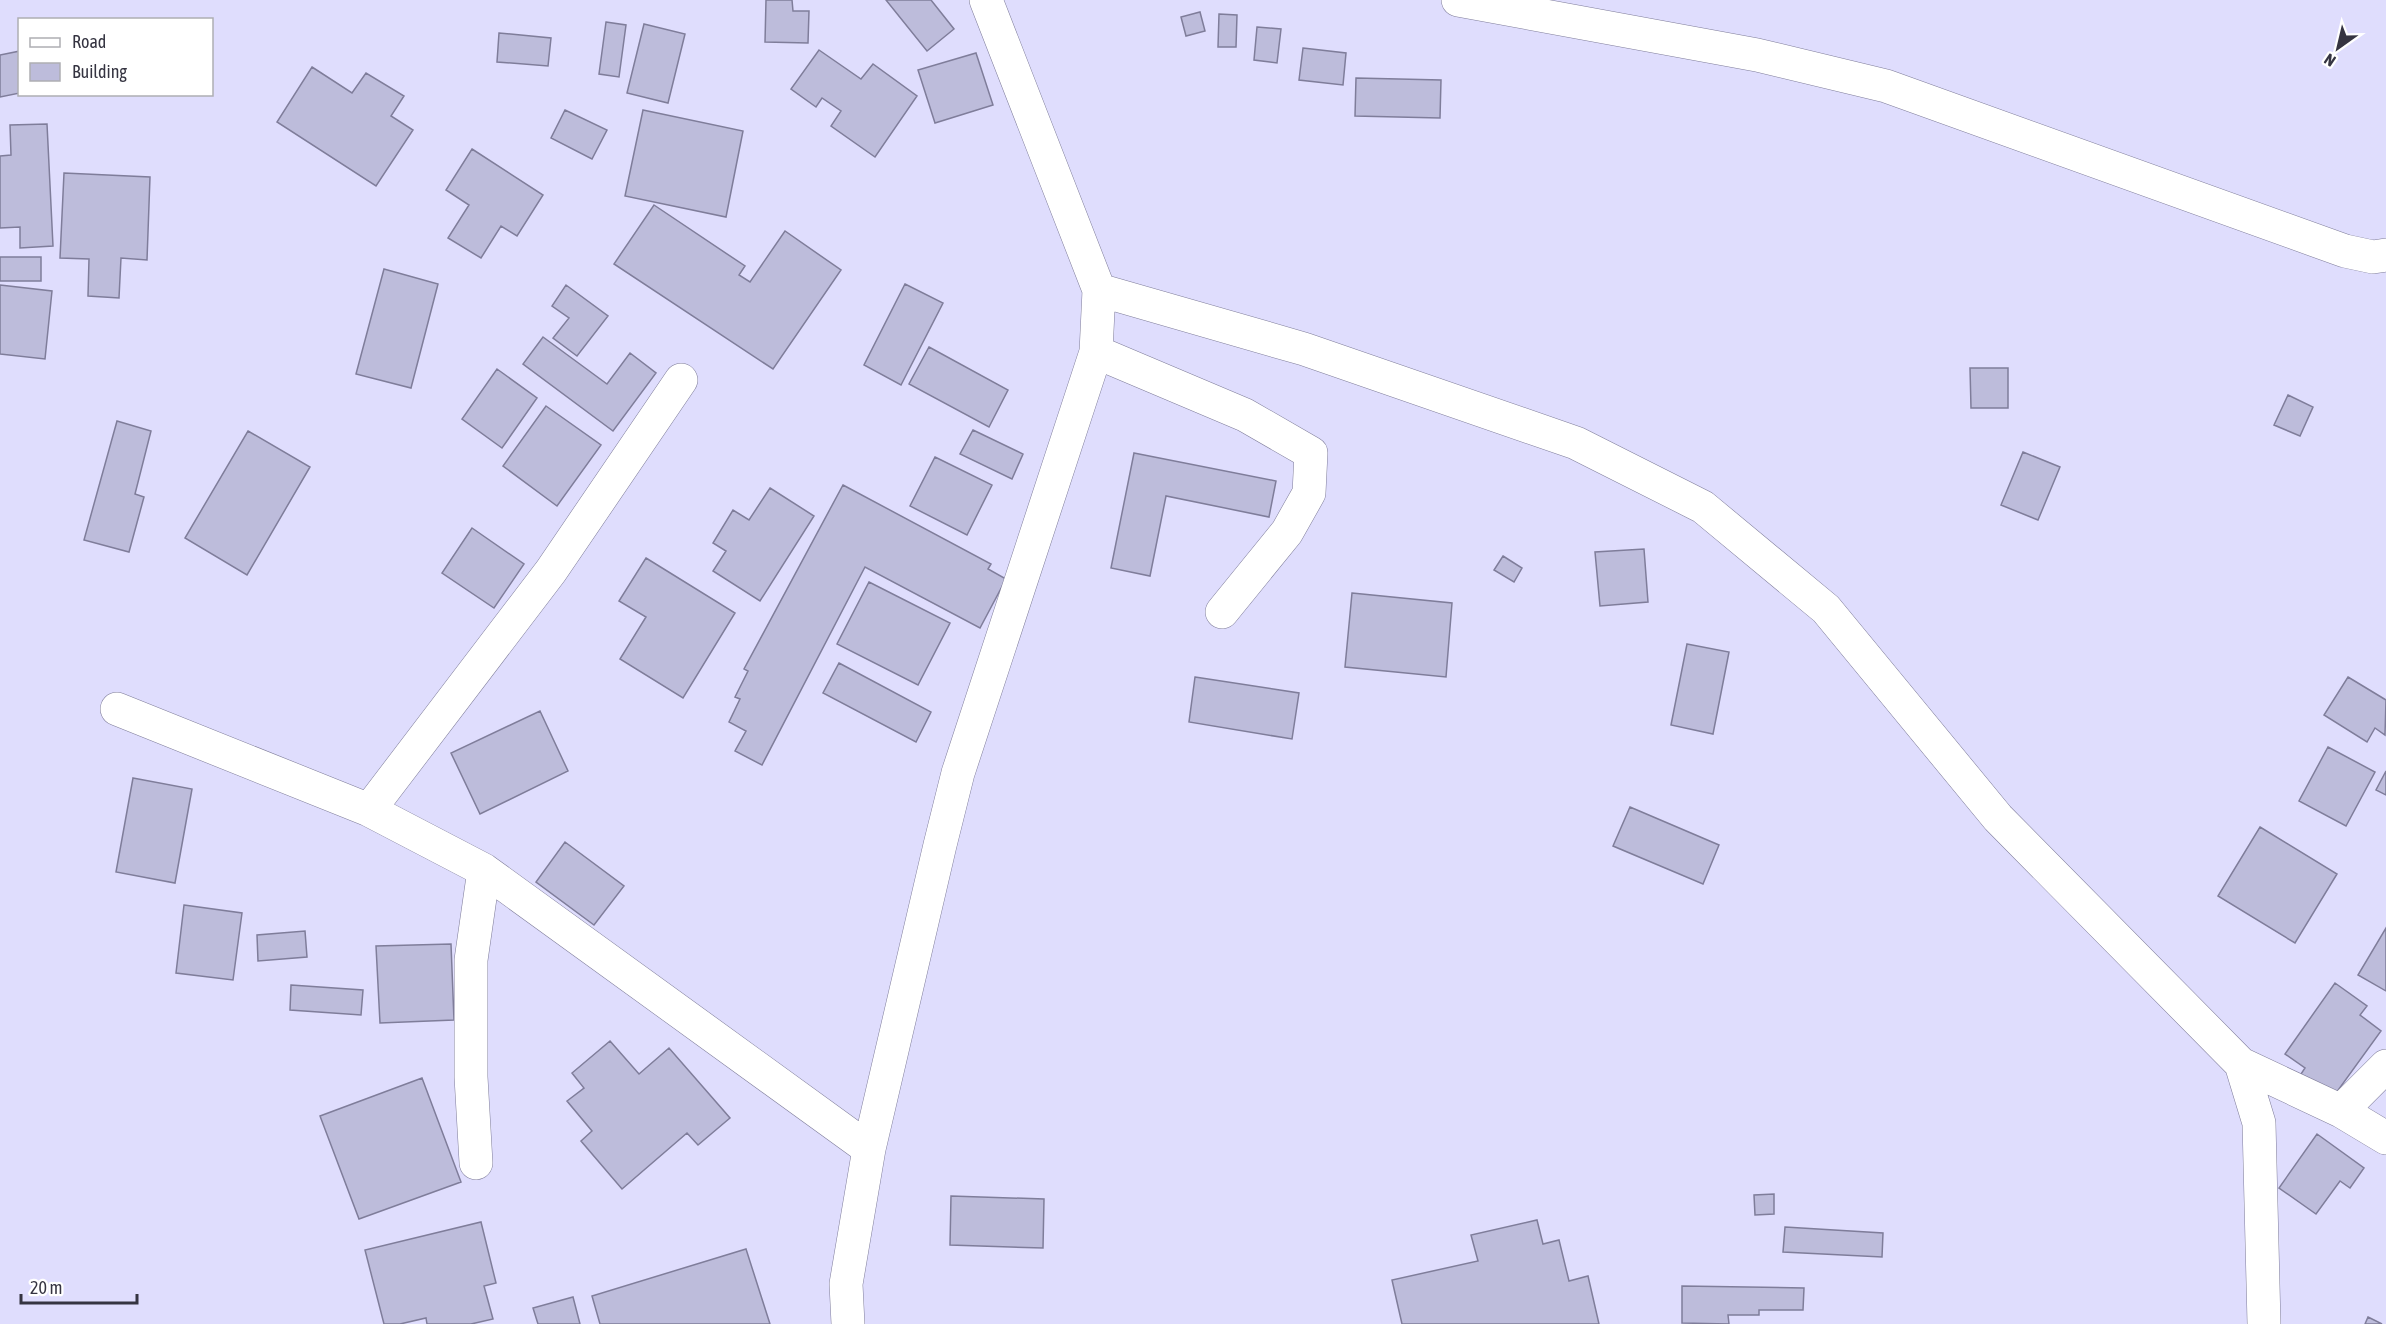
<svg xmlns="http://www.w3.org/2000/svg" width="2386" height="1324" font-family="'Asap Condensed',sans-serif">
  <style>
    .building { fill: #bdbcdb; stroke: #7f7d9a; stroke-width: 1.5 }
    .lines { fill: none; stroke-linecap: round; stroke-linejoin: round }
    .minor-casing { stroke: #7f7d9a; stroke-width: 34 }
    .minor { stroke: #fff; stroke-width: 33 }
  </style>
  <rect width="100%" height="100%" fill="#dfddfd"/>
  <path class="building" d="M766 0H792L793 11H809L808 43 765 42Z
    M886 0H931L954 29 927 51Z
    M1200 12 1205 31 1186 36 1181 17Z
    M1219 14 1237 15 1236 47H1218Z
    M606 22 626 25 619 77 599 74Z
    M644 24 685 34 668 103 627 93Z
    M1257 27 1281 29 1277 63 1254 60Z
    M499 33 551 38 548 66 497 62Z
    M1303 48 1346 53 1343 85 1299 80Z
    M819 50 861 79 873 64 917 96 875 157 831 126 841 111 822 98 816 107 791 89Z
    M20 51V93L0 97V55Z
    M976 53 993 105 935 123 918 70Z
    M312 67 352 93 366 73 404 96 391 116 413 130 376 186 277 122Z
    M1356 78 1441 80 1440 118 1355 116Z
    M565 110 607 130 592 159 551 138Z
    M643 110 743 131 726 217 625 196Z
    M47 124 53 246 20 248V227L0 228V156L11 155 10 125Z
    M472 149 543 195 517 236 501 226 481 258 448 238 469 205 446 190Z
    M64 173 150 177 147 260 121 258 119 298 88 296 89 259 60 258Z
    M654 205 745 266 739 275 750 282 785 231 841 270 773 369 614 264Z
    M0 257H41V281H0Z
    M384 269 438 284 411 388 356 374Z
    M905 284 943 303 901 385 864 365Z
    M0 285 52 291 45 359 0 354Z
    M566 285 608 316 577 356 553 338 569 318 552 306Z
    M543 337 607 384 630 353 656 373 613 431 523 364Z
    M929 347 1008 390 989 427 909 384Z
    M1970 368H2008V408H1971Z
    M497 369 537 398 502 448 462 419Z
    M2288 395 2313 407 2300 436 2274 425Z
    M546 406 601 445 557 506 503 466Z
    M117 421 151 431 135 494 144 497 129 552 84 540Z
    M973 430 1023 454 1012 479 960 454Z
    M248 431 310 467 247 575 185 538Z
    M2023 452 2060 467 2038 520 2001 505Z
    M1134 453 1276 481 1269 517 1166 496 1150 576 1111 568Z
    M935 457 992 485 967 535 910 506Z
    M843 485 991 564 988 569 1006 579 980 628 865 567 762 765 735 751 746 731 729 722 740 699 735 697 748 671 744 669Z
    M770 488 814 516 760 601 713 571 726 551 713 543 733 510 749 520Z
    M472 528 524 564 494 608 442 573Z
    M1644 549 1648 602 1600 606 1595 552Z
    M1503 556 1522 568 1514 582 1494 570Z
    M646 558 735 613 683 698 620 659 646 617 619 601Z
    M869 582 950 623 918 685 837 644Z
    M1352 593 1452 603 1446 677 1345 667Z
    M1687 644 1729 652 1713 734 1671 725Z
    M839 663 931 712 916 742 823 693Z
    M1195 677 1299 693 1292 739 1189 722Z
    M2348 677 2386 700 2385 735 2375 728 2367 742 2324 715Z
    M540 711 568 771 480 814 451 753Z
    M2328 747 2375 772 2346 826 2299 801Z
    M2386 771V795L2376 790Z
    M133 778 192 789 175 883 116 872Z
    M1630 807 1719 845 1703 884 1613 846Z
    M2260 827 2337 874 2295 943 2218 896Z
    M565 842 624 886 594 925 536 882Z
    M184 905 242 913 233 980 176 973Z
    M2386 928V991L2358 975Z
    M305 931 307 957 258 961 257 935Z
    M451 944 454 1020 380 1023 376 946Z
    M2335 983 2367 1006 2360 1015 2381 1031 2331 1100 2299 1077 2305 1068 2285 1054Z
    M291 985 363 990 361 1015 290 1010Z
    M610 1041 639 1074 669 1048 730 1118 698 1145 687 1133 622 1189 581 1141 592 1131 567 1101 584 1088 572 1073Z
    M422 1078 461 1182 359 1219 320 1116Z
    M2317 1134 2364 1168 2350 1188 2340 1181 2316 1214 2279 1188Z
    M1774 1194V1214L1755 1215 1754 1195Z
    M951 1196 1044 1199 1043 1248 950 1245Z
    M1537 1220 1543 1244 1559 1240 1569 1281 1588 1276 1599 1324H1402L1392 1280 1478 1261 1471 1235Z
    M481 1222 496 1283 484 1286 493 1319 471 1324H427L426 1318 400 1324H384L365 1250Z
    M1785 1227 1883 1233 1882 1257 1783 1252Z
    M746 1249 770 1324H600L592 1296Z
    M1682 1286 1804 1288 1803 1310H1759V1315H1728L1729 1324 1682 1323Z
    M573 1297 580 1324H538L533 1308Z
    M2368 1317 2382 1324H2365Z"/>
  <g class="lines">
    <g class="minor-casing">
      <path id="minor" d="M1458 0 1757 55 1886 86 2345 251 2373 257 2386 255
        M1099 290 1304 349 1576 443 1703 507 1826 609 1998 818 2241 1064 2259 1123 2264 1324
        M1096 352 1245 415 1311 453 1309 493 1287 532 1222 612
        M117 709 369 810 484 870 869 1149
        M369 810 551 571 681 380
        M2241 1064 2341 1111 2386 1138
        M2341 1111 2386 1066
        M476 1163 471 1077V960L484 870
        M848 1324 846 1284 869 1149 940 845 958 773 1096 352 1099 290 986 0"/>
    </g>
    <use href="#minor" class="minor"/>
  </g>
  <rect x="18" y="18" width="195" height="78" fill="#ffffff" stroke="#aeaeb3" stroke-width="1.5"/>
  <rect x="30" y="38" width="30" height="9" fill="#ffffff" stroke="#aeaeb3" stroke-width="1.5"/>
  <text x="72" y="48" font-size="18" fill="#353441">Road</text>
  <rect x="30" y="63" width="30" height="18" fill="#bdbcdb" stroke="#aeaeb3" stroke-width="1.5"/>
  <text x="72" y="78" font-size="18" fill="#353441">Building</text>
  <g transform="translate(2338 48) rotate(214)" stroke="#ffffff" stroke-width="4.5" paint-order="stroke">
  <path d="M0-4.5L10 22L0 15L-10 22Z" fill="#353441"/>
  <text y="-9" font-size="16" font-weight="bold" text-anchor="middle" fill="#353441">N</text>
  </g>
  <path d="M21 1294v9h116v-9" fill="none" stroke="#353441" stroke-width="3"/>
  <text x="30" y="1294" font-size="18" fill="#353441" stroke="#ffffff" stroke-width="4.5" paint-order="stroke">20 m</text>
</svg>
